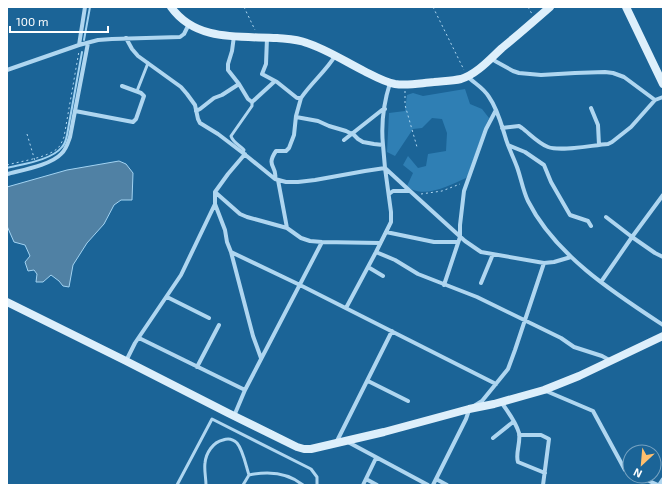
<svg xmlns="http://www.w3.org/2000/svg" width="670" height="492" font-family="'Exo 2',sans-serif">
  <style>
    .green { fill: #2f7fb4 }
    .water { fill: #5081a4; stroke: #a2d3f2 }
    .lines { fill: none; stroke-linecap: round; stroke-linejoin: round }
    .stream { stroke: #a2d3f2; stroke-width: 2 }
    .path { stroke: #afd6f0; stroke-width: 1; stroke-dasharray: 2 3; stroke-linecap: butt }
    .lane { stroke: #afd6f0; stroke-width: 3 }
    .street { stroke: #afd6f0; stroke-width: 4 }
    .secondary { stroke: #ddeffb; stroke-width: 8 }
  </style>
  <rect width="100%" height="100%" fill="#1b6497"/>
  <path class="green" d="M465 89 470 104 482 109 489 118 484 129 468 175 466 178C450 185 423 200 407 186L413 173 403 165 408 156 418 168 426 166 428 154 446 151 447 133 442 119 432 118 422 128 413 129 395 156 387 152 389 113 405 111 407 95 413 93 423 96Z"/>
  <path class="water" d="M119 161 126 164 133 173 132 200H121L114 205 104 224 87 243 73 265 69 287 63 286 59 281 51 275 43 282H36L37 274 34 270 28 271 25 262 30 256 25 245 14 242 7 226V187L67 170Z"/>
  <g class="lines">
    <path class="stream" d="M84 40 90 7
      M7 168C23 164 52 160 62 147 65 144 66 140 67 135L82 52"/>
    <path class="path" d="M244 7 255 30
      M433 7 464 70
      M528 7 532 14
      M405 91V105L417 147
      M27 134 35 161
      M7 165C21 161 47 158 58 148 61 145 62 141 64 137L79 51
      M421 194 442 191 460 184"/>
    <path class="lane" d="M137 91 148 63
      M243 153 244 150C240 145 233 143 231 136L252 106V102
      M177 485 212 419 311 469 317 477V485
      M206 485C206 478 204 470 205 463 206 453 213 442 223 440 228 438 233 439 237 443 243 450 246 466 249 475
      M243 485 249 475C268 471 287 472 303 485"/>
    <path class="street" d="M234 36 232 51 228 64V70L239 84 248 99 252 102 275 81
      M126 38 132 49 138 56 181 87 187 94 195 105 198 119 200 123 218 134 243 153 275 179 286 182H298L315 180 365 171 385 168 391 212V222L376 252 346 308
      M267 38 266 64 262 74 277 82 297 98H301C311 83 326 71 335 56
      M79 45 85 7
      M492 57 495 61 513 71 519 73 541 75 575 73 605 72 613 73 624 77 655 100
      M7 70 79 45 98 40 112 39 180 37 184 34 189 24
      M467 76C474 83 484 88 489 97 497 108 501 123 505 136 508 147 513 156 517 167 521 178 523 191 528 201 555 255 614 293 663 325
      M591 108 598 125 599 145
      M75 111 133 122 136 119 144 96 141 93 122 86
      M196 111 200 109 214 98 222 95 239 84
      M296 117 318 121 329 126 346 131 354 135 358 139 363 142 374 144 383 145C381 125 384 102 390 83
      M502 128 519 126 522 128C530 134 538 143 548 147 561 152 593 145 608 144L612 142 631 127 655 100 663 97
      M344 140 382 110 385 109
      M383 145 385 168 410 191
      M508 145 525 152 544 165 551 182 570 215 588 221 591 226
      M245 154 228 174 215 192V204L225 230 227 242 231 252 300 285 496 384
      M7 174C22 170 51 165 61 154 66 150 68 143 70 137L88 43
      M275 179C278 166 265 167 276 151H286L289 148 294 135 296 116 301 98
      M278 180 287 228
      M215 192 240 214 247 217 287 228 301 238 310 241 322 242 380 243
      M389 194 393 191H410L465 241 481 252 544 263 554 262 571 257
      M663 195 632 237 655 253 663 257
      M386 232 434 242H458
      M231 252 253 336 261 358
      M376 252 395 260 418 274 477 297 561 338 574 347 602 356 611 361
      M368 267 383 276
      M601 282 632 237 606 217
      M481 283 493 254
      M444 285 460 237V225L464 191 486 129 496 110
      M167 297 209 318
      M139 338 245 390
      M126 361 135 343 181 275 215 204
      M197 367 219 325
      M368 381 408 401
      M546 391 593 411 625 470 630 472
      M501 402C507 410 516 423 519 433 521 442 515 454 518 462L545 473
      M474 406 482 401 508 369 515 350 544 263
      M234 416 245 390 322 242
      M519 435H541L549 439 543 485
      M493 438 513 422
      M346 441 428 485
      M336 443 392 331
      M638 476 658 485
      M366 479 377 485
      M436 479 447 485
      M363 485 376 458
      M433 485 466 419 469 410
      M659 485 663 479"/>
    <path class="secondary" d="M171 7C196 42 240 36 277 38 287 39 297 39 307 43 326 49 346 62 364 71 374 76 384 82 395 84 408 86 421 83 434 82 443 81 452 81 461 79 477 74 490 59 502 48 518 35 534 21 550 7
      M626 7 663 84
      M7 302 126 361 228 413 297 447 304 449H311L384 432 469 409 494 404 544 390 579 376 663 336"/>
  </g>
  <rect width="670" height="492" fill="none" stroke="#ffffff" stroke-width="16"/>
  <g transform="translate(642 464) rotate(206)"><circle r="19" fill="#1b6497" stroke="#76a2c1"/>
  <path d="M0-3L7 15L0 10L-7 15Z" fill="#ffbf6e"/>
  <text y="-6" font-size="11" font-weight="bold" text-anchor="middle" fill="#ffffff">N</text>
  </g>
  <path d="M10 26v6h98v-6" fill="none" stroke="#ffffff" stroke-width="2"/>
  <text x="16" y="26" font-size="12" fill="#ffffff" stroke="#1b6497" stroke-width="3" paint-order="stroke">100 m</text>
</svg>
